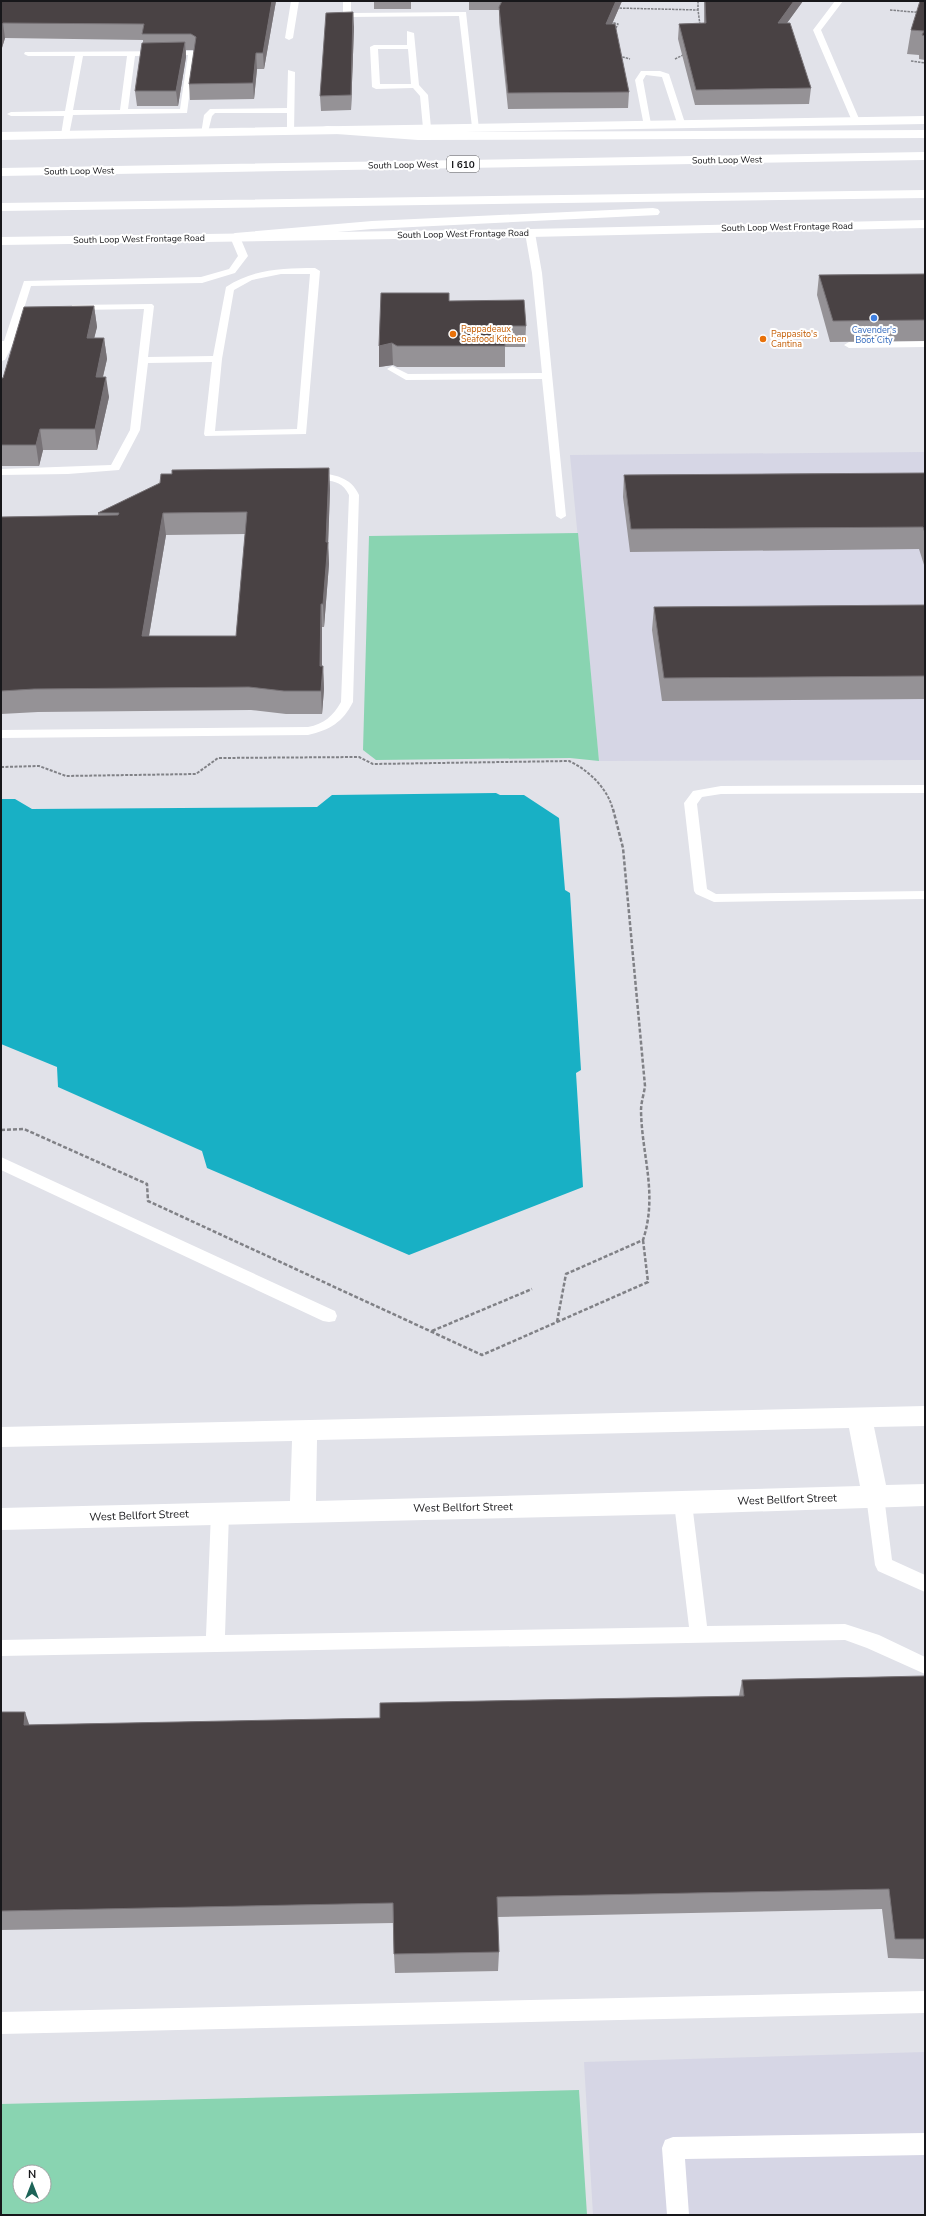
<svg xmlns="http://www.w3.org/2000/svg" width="926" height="2216" font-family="'Nunito Sans',sans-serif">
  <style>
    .built { fill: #d6d6e5 }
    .green { fill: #89d4b1; fill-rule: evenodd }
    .water { fill: #18b0c5 }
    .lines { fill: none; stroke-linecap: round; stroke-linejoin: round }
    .path-far2 { stroke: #808186; stroke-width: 1.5; stroke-dasharray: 2.5 1; stroke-linecap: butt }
    .path-far1 { stroke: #808186; stroke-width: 2; stroke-dasharray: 3 1.5; stroke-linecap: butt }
    .path { stroke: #808186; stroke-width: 2.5; stroke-dasharray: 4 2; stroke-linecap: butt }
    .lane { fill: #fff; fill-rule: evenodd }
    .secondary { fill: #fff; fill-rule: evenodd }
    .highway { fill: #fff; fill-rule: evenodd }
    .wall { fill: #959296; fill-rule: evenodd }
    .shaded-wall { fill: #777276 }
    .building { fill: #494244; stroke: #777276; fill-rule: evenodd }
    .shop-dot { fill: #3f7fe0; stroke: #fff; stroke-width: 1.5 }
    .food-dot { fill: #e8710a; stroke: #fff; stroke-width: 1.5 }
    .labels { text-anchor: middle; stroke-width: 4; stroke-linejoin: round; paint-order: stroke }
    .far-street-label { font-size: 9px; fill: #17171a; stroke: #fff }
    .far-food-label { font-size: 9px; fill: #c56008; stroke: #fff; text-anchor: start }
    .far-shop-label { font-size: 9px; fill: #366cbe; stroke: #fff }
    .shield { fill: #fff; stroke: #5d5d5f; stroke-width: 1 }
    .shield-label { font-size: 10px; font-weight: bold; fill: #17171a }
    .street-label { font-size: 11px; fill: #17171a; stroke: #fff }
  </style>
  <rect width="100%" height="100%" fill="#e1e2e9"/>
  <path class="built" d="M925 452V760L599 761 570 455Z
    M925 2052V2215H593L584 2062Z"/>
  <path class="green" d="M578 533 599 761 570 758 376 760 363 750 369 536Z
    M579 2090 587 2215H1V2104ZM20 2172H44V2196H20Z"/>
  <path class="water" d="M496 793 500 795H524L559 818 565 890 570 893 581 1070 576 1073 583 1187 409 1255 207 1168 202 1151 58 1087 57 1067 1 1044V799H15L32 809 317 807 332 795Z"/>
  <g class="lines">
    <path class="path-far2" d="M698 1V10
      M616 8 698 10 700 25
      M890 10 925 13
      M610 22 618 24 615 30
      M619 56 630 59
      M675 59 685 54
      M911 61 925 63"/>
    <path class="path-far1" d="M1 767 39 766 66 776 196 774 218 758 359 757 373 764 569 761C589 770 608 789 613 810"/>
    <path class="path" d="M1 1130 24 1129 147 1184 148 1201 482 1355 648 1282 643 1240
      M557 1322 566 1274 643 1240C658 1194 642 1157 641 1111 641 1102 644 1094 645 1086L623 848 613 809
      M432 1331 532 1289"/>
    <path class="lane" d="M291 1H299L293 38 289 40 285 38Z
      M343 1H351V13L466 12 479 129 472 127 459 16 347 17 343 15Z
      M835 1H843L821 30 860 121 856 123 852 121 813 30Z
      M407 31 414 33 419 85 428 95 431 128 427 131 423 128 420 96 413 88 376 89 372 87 370 47 374 45H407ZM378 49H408L411 84H380Z
      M195 51 187 113 73 115 69 135 65 138 61 135 64 116H11L7 114 11 112 65 111 75 56H28L24 54 25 52ZM188 55 180 109H128L135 56ZM83 56H127L120 110H73Z
      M288 70 295 72 294 133 287 131V113H215L212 116 208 132 201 134 204 115 210 109 287 108Z
      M641 71H660L669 74 685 123 684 125 677 123 662 77 646 75 643 80 651 124 644 126 635 80Z
      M530 230 535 233 542 273 566 516 561 519 556 516 542 379 406 380 387 369 392 366 408 374 542 373 532 273 525 233Z
      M235 234 240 237 248 256 235 273 202 283 31 286 13 344 5 360 1 361V341H4L24 281 201 277 229 269 238 256 230 237Z
      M315 268 320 271 306 434 205 436 204 434 212 362 148 363 140 430 119 470 68 474 1 475V469L111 465 130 430 144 309 75 310 72 309V305L152 304 154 306 148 357 213 356 226 287C253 269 283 268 315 268ZM281 274H310L297 429 215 431 222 359 234 290 252 280Z
      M925 341V347L849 348 844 345 849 342Z
      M316 473C334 474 351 477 359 495L353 702C343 722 330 730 308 735L1 738V730L308 727C324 724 333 716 341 702L349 495C338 471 313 487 304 476L305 474Z
      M925 785V793L721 794 702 797 697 804 707 889 716 894 925 891V899L714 902 696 894 694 891 684 803 693 791 721 786Z
      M1 1157 335 1311 337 1316 335 1321 329 1322 323 1321 1 1170Z
      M875 1489 881 1491 884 1496 892 1560 925 1575V1592L878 1571 875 1565 866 1496 869 1491Z
      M683 1496 689 1498 692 1503 707 1626 845 1624 879 1635 925 1657V1674L867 1648 845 1640 1 1656V1640L206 1636 211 1513 214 1508 220 1505 226 1508 229 1513 225 1635 689 1627 674 1503 677 1498Z
      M925 1991V2013L1 2034V2012Z
      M925 2133V2155L685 2159 689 2215H667L662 2148 665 2140 673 2137Z"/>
    <path class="secondary" d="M925 116V124L1 140V132Z
      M925 220V228L530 237 1 245V237L530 229Z
      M925 1406V1426L874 1427 886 1485 925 1484V1506L683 1514 1 1530V1508L290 1501 292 1441 1 1447V1427ZM849 1428 860 1486 316 1501 317 1440Z"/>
    <path class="highway" d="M327 126 418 132 925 130V138L418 140 323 133 321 130 323 127Z
      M925 152V160L1 176V168Z
      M925 190V198L1 211V203Z
      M653 208 658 209 660 212 658 215 372 229 235 241 228 237 235 233 372 221Z"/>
  </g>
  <path class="wall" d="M1 1H276L264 69H257L254 99 190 100 189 84 194 51 193 50H186V57L178 106H137L135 91 143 43V40L5 38 1 51Z
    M374 1H411V9H374Z
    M469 1H622L612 24 629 92 628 108 508 109 499 22V10H469Z
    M704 1H803L787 23 811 88 809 104 695 105 678 39 679 24 704 23Z
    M925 1V60L919 59V55L907 54 911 30Z
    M354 27 351 110 321 111 320 96Z
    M925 274V341L830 342 817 295 819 275Z
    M449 301 526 326 525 347H505V367H397L393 365 379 367V346Z
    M94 306 97 327 94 338H104L107 359 103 377 109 397 97 450H43L39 466H1V378H3Z
    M329 468 330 490 328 542 329 564 324 627H322V666H323L324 689 322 714H286L251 710 38 712 1 714V517L98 516V513L160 483 172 474ZM245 534 236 636H149L166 535Z
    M925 473V568L919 549 630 552 623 497 624 475Z
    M925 605V699L662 701 652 630 654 607Z
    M925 1678V1959L888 1958 882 1909 497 1917 499 1952 498 1971 395 1973 394 1954 393 1923 1 1930V1712L29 1725 380 1718 739 1696 742 1680Z"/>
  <path class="shaded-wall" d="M272 1H276L264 69 263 53Z
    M616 1H622L605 40 606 24Z
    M794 1H803L776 38 778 23Z
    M353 12 354 27 351 110V95Z
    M3 23 5 38 1 51V28Z
    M185 42 186 57 178 106 176 91Z
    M256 53 257 69 254 99 253 83Z
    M94 306 97 327 89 359 87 338Z
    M104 338 107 359 98 397 96 377Z
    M392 343 393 365 379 367V346Z
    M106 377 109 397 97 450 95 429Z
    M40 429 43 450 39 466 36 445Z
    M329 468 330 490 328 548V542L329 564 324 627 323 604Z
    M163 513 166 535 145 659 142 636Z
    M321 604 322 627V684L323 666 324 689 322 714 320 666Z
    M25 1712 32 1733 24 1725Z"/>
  <path class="building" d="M1 1H272L263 53H256L253 83 189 84 196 37 191 34H142L144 24 3 23 1 28Z
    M502 1H616L606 24H615L629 92 508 93 499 7Z
    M705 1H794L778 23H790L811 88 696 90 679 24 706 23Z
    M920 1H925V36L922 35 924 31 911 30Z
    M353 12 351 95 320 96 326 13Z
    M185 42 176 91H135L142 43Z
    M925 274V320L833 321 819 275Z
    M381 293H449V301L524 300 526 326H504L505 346H397L392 343 379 346Z
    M94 306 87 338H104L96 377H106L95 429H40L36 445H1V378H3L24 307Z
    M329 468 326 542H328L323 604H321L320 666H323L321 691H284L249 687 34 689 1 691V517L118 515 119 513H98L160 483 161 474H172V470ZM247 512 236 636H142L163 513Z
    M925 473V533L923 527 631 529 624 475Z
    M925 605V676L664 678 654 607Z
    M925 1676V1939H895L889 1889 497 1897 499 1952 394 1954 393 1903 1 1911V1712H25L24 1725 380 1718V1703L744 1696 742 1680Z"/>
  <circle class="shop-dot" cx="874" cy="318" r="4"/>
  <g class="food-dot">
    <circle cx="453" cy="334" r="4"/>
    <circle cx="763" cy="339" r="4"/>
  </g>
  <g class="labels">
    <g class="far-street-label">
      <text transform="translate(727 160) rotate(-1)" y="3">South Loop West</text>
      <text transform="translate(403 165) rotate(-1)" y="3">South Loop West</text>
      <text transform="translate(79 171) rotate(-1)" y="3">South Loop West</text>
      <text transform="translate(787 227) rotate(-1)" y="3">South Loop West Frontage Road</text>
      <text transform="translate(463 234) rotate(-1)" y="3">South Loop West Frontage Road</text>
      <text transform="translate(139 239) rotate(-1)" y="3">South Loop West Frontage Road</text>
    </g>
    <g class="far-food-label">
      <text x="461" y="332">Pappadeaux<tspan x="461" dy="10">Seafood Kitchen</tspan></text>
      <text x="771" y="337">Pappasito's<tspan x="771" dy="10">Cantina</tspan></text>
    </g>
    <g class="far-shop-label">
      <text x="874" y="333">Cavender's<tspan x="874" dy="10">Boot City</tspan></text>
    </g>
    <rect class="shield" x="447" y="156" width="32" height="16" rx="3"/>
    <g class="shield-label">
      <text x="463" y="168">I 610</text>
    </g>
    <g class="street-label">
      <text transform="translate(787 1499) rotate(-2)" y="4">West Bellfort Street</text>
      <text transform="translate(463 1507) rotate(-1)" y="4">West Bellfort Street</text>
      <text transform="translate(139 1515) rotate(-2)" y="4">West Bellfort Street</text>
    </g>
  </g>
  <rect width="926" height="2216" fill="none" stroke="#17171a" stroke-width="4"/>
  <g transform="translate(32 2184)"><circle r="19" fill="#ffffff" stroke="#a2a2a3"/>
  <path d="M0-3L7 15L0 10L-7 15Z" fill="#1d6458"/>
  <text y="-6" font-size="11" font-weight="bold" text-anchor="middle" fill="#17171a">N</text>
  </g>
</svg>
